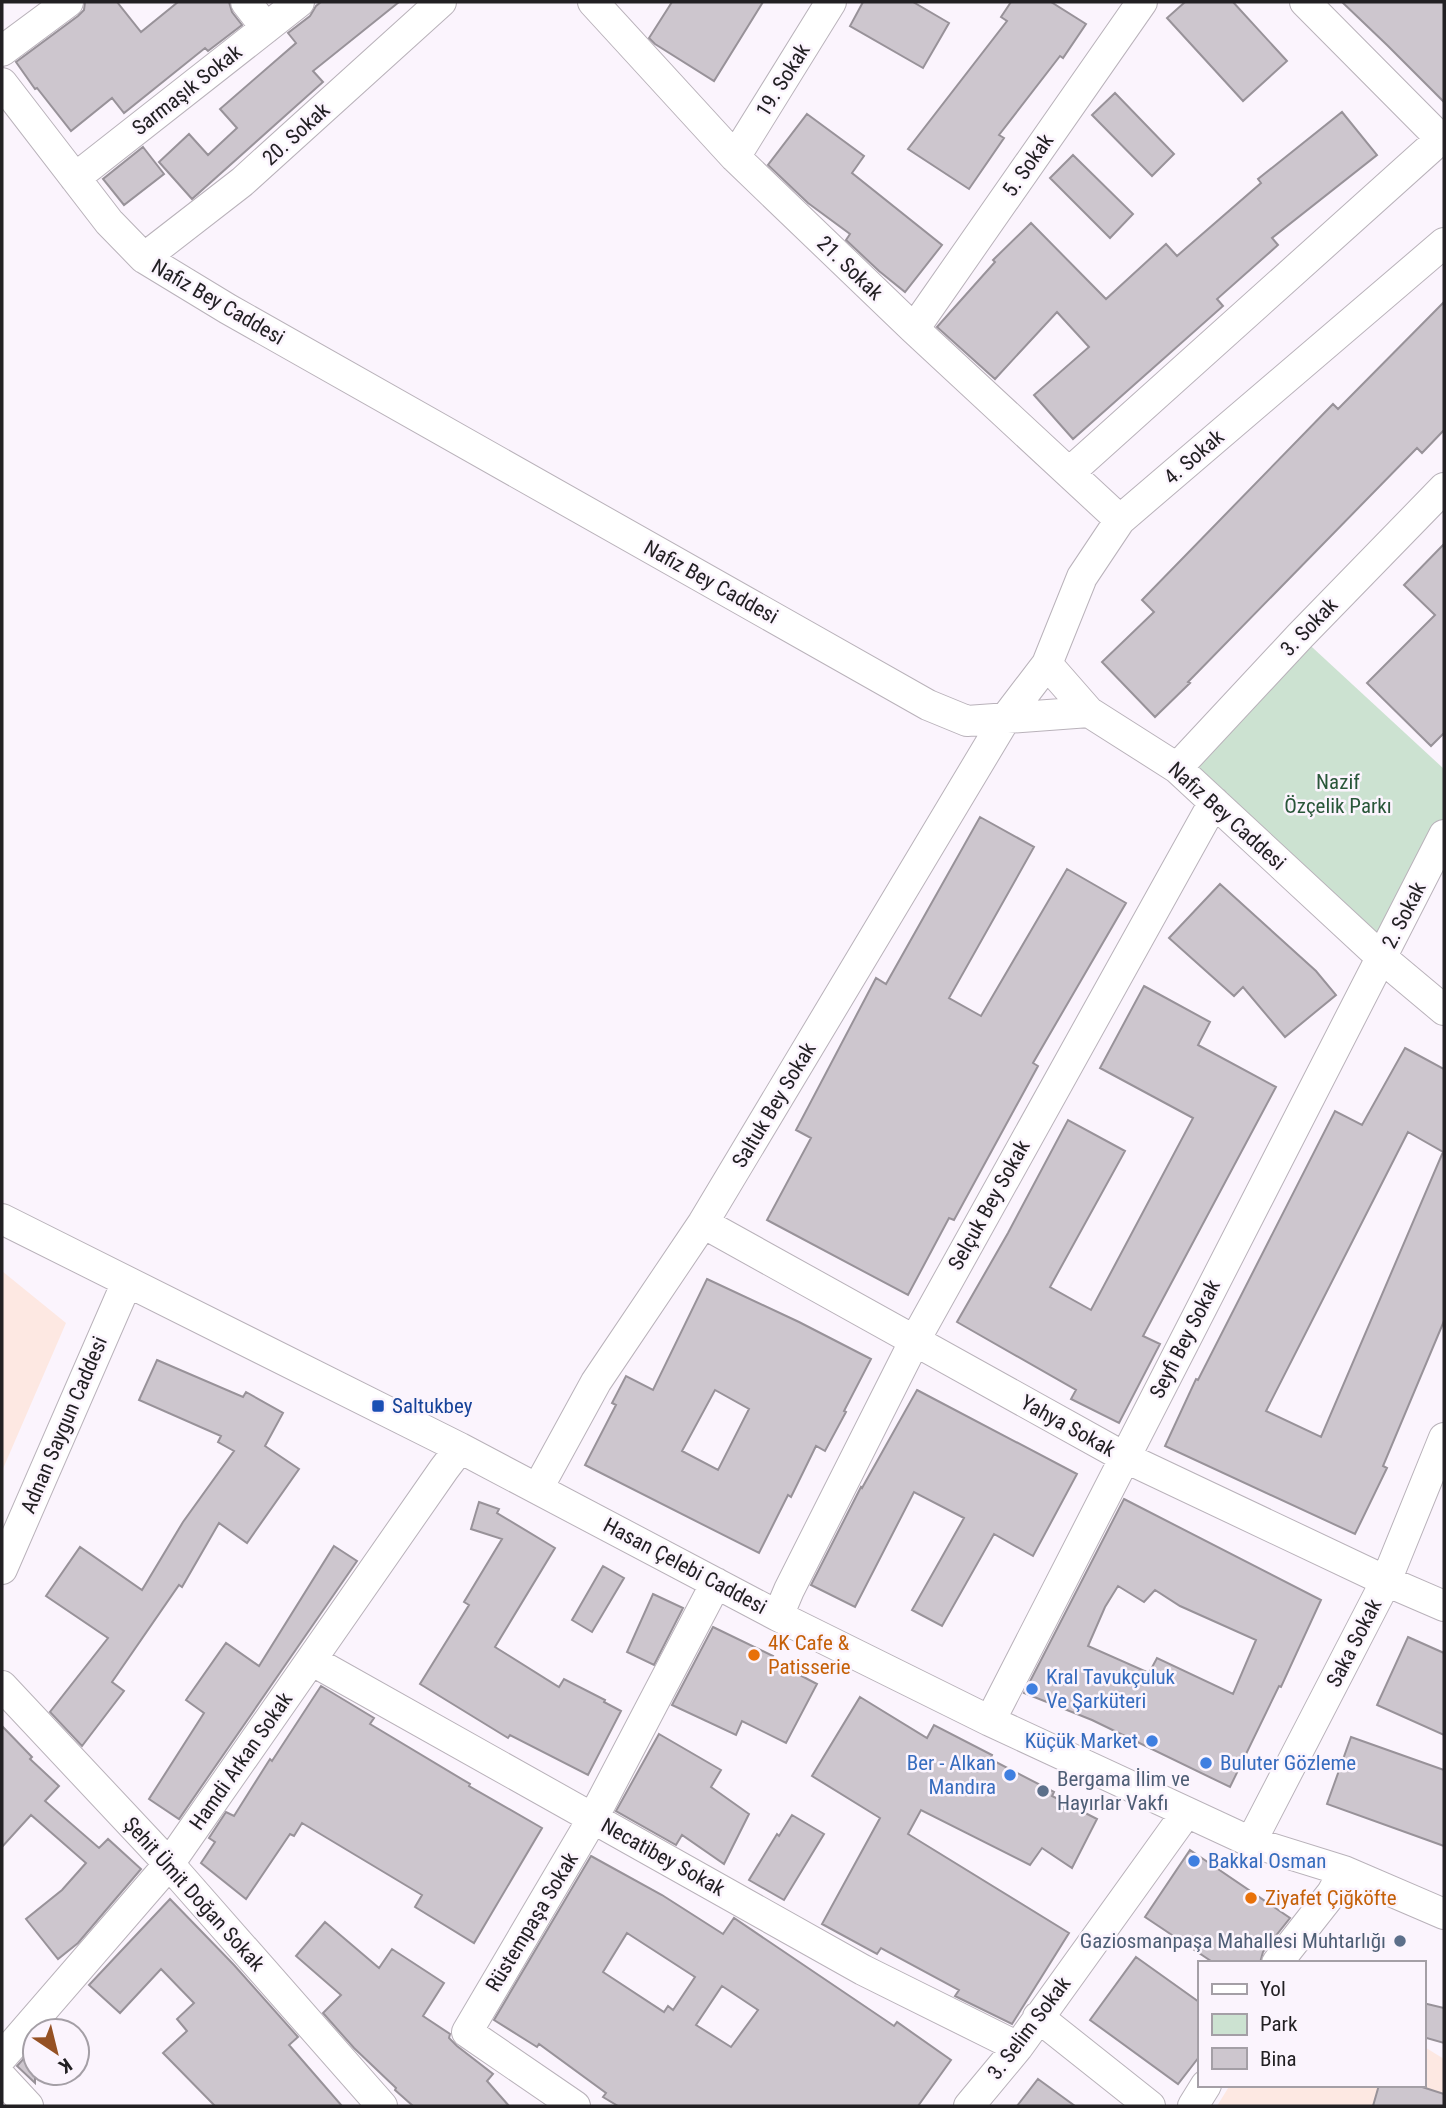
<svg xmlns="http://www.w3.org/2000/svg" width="1446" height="2108" font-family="'Roboto Condensed',sans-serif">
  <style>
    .education { fill: #fde8e2 }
    .green { fill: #cce2d1 }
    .building { fill: #cdc6ce; stroke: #989299; stroke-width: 2; fill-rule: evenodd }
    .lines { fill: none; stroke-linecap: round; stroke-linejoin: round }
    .minor-casing { stroke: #b9b2ba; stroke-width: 32 }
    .minor { stroke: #fff; stroke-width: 30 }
    .transit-dot { fill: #1a4fb4; stroke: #fbf4fd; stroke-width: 2.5 }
    .food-dot { fill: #e8710a; stroke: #fbf4fd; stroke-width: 2.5 }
    .shop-dot { fill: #3f7fe0; stroke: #fbf4fd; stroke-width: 2.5 }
    .service-dot { fill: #5c6f8a; stroke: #fbf4fd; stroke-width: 2.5 }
    .labels { text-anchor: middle; stroke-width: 5; stroke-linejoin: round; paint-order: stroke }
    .street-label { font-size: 21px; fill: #222023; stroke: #fbf4fd }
    .park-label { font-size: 21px; fill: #295639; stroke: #fbf4fd }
    .transit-label { font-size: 21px; fill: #164399; stroke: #fbf4fd; text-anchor: start }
    .food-label { font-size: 21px; fill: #c56008; stroke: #fbf4fd; text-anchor: start }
    .shop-label { font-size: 21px; fill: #366cbe; stroke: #fbf4fd; text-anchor: start }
    .service-label { font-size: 21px; fill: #4e5e75; stroke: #fbf4fd; text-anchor: start }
  </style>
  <rect width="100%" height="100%" fill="#fbf4fd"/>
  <path class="education" d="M2 1271 66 1323 2 1471Z
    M1423 2046 1444 2059V2106H1217L1230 2085H1423Z"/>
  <path class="green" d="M1300 636 1444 769V835L1382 958 1177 768Z"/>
  <path class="building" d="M85 2H117L141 32 178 2H229L232 12 242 25 208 51 205 48 124 113 112 98 71 131 37 88 35 89 16 62 78 16 84 10Z
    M321 2H399L313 71 323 82 192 199 159 162 189 134 208 155 237 128 220 109 296 43 288 33 310 16 316 6Z
    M672 2H763L714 81 655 44 649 38Z
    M863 2H913L949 23 923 68 850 26Z
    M1011 2H1051L1086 24 1063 58 1060 56 999 135 1004 138 969 189 908 149 1007 21 1001 17Z
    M1185 2H1233L1287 61 1243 101 1167 18Z
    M1342 2H1444V102L1387 45Z
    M1115 93 1174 154 1152 176 1092 115Z
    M1342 112 1377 155 1272 238 1278 245 1217 299 1223 306 1073 439 1034 395 1089 347 1057 312 995 379 937 327 995 262 993 260 1031 223 1106 299 1166 244 1177 256 1261 183 1258 179Z
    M807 114 864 156 852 173 942 245 905 292 879 271 846 240 850 234 808 203 768 165Z
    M143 147 164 174 124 205 103 179Z
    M1073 155 1133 214 1110 238 1050 178Z
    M1444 302V430L1422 453 1417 448 1188 682 1190 683 1155 717 1102 662 1154 612 1142 600 1333 404 1338 409Z
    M1444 544V733L1431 746 1367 683 1435 615 1404 585Z
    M980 817 1034 847 949 998 981 1016 1067 869 1126 903 1033 1063 1038 1066 954 1220 949 1218 908 1295 767 1220 811 1138 796 1130 876 978 886 984Z
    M1220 884 1316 971 1336 995 1285 1037 1243 987 1234 996 1169 938Z
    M1144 986 1210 1022 1198 1045 1276 1087 1143 1336 1160 1344 1119 1423 1071 1399 1076 1390 957 1322 1008 1233 1068 1120 1125 1151 1050 1287 1091 1310 1193 1118 1100 1068Z
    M1405 1048 1444 1069V1321L1383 1466 1387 1468 1355 1534 1165 1446 1196 1379 1198 1380 1335 1111 1362 1125ZM1408 1132 1443 1152 1321 1437 1266 1411Z
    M707 1279 799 1322 871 1359 844 1411 846 1412 825 1451 816 1446 791 1497 788 1495 759 1553 585 1465 616 1405 612 1403 626 1376 653 1390ZM715 1390 749 1409 718 1470 682 1451Z
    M157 1360 243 1397 246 1392 283 1413 265 1446 299 1469 247 1543 219 1523 182 1587 179 1585 112 1682 124 1691 82 1746 50 1712 108 1638 46 1596 80 1547 142 1590 183 1522 234 1451 218 1442 221 1436 139 1400Z
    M917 1390 1077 1474 1033 1556 994 1534 942 1626 912 1610 964 1518 914 1492 855 1607 811 1585 861 1487 862 1488Z
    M1124 1499 1321 1600 1281 1687 1279 1686 1230 1787 1092 1720 1024 1693ZM1118 1586 1144 1602 1155 1590 1180 1606 1256 1640 1233 1694 1157 1658 1149 1673 1088 1646 1105 1607Z
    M479 1502 499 1509 497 1513 555 1548 495 1647 559 1687 564 1679 605 1700 604 1702 621 1711 588 1775 510 1735 508 1738 420 1684 469 1605 464 1602 502 1539 471 1529Z
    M334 1546 357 1561 179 1819 149 1799 204 1713 186 1700 226 1643 259 1666Z
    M603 1566 624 1578 592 1632 572 1620Z
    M653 1594 683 1608 654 1665 627 1652Z
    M713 1627 773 1656 771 1660 817 1684 786 1743 742 1721 736 1735 672 1705Z
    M1408 1637 1444 1653V1735L1377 1705Z
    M321 1686 374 1718 370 1724 470 1784 469 1786 542 1828 474 1943 415 1907 422 1895 302 1823 294 1836 290 1834 246 1899 201 1863 215 1842 209 1838 226 1812 234 1816 270 1759 272 1761Z
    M860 1697 927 1738 934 1725 992 1755 990 1759 1054 1792 1052 1796 1097 1819 1072 1868 1042 1848 1030 1865 921 1810 908 1834 1069 1933 1012 2024 959 1998 955 1996 959 1990 881 1948 877 1954 822 1924 880 1818 812 1776Z
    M2 1726 32 1757 30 1759 59 1786 45 1801 99 1848 108 1839 141 1869 78 1943 58 1959 26 1919 62 1890 86 1863 31 1815 2 1847Z
    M659 1734 721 1770 711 1787 749 1814 724 1864 682 1835 676 1845 616 1811Z
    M1351 1737 1444 1770V1846L1327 1804Z
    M792 1815 824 1834 784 1900 749 1880 777 1834 779 1836Z
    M1190 1850 1290 1918 1263 1952 1260 1963H1214L1145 1917Z
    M591 1856 662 1895 723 1934 734 1918 894 2026 897 2022 951 2060 918 2106H618L603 2097 606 2093 539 2044 537 2047 494 2020ZM627 1933 695 1977 673 2010 668 2006 664 2012 603 1972ZM722 1986 758 2010 731 2047 696 2025Z
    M170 1899 234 1965 298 2037 289 2045 342 2106H215L163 2053 187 2031 177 2019 194 2003 161 1969 120 2013 89 1985Z
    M325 1922 379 1968 392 1949 444 1983 423 2016 450 2034 449 2038 457 2046 493 2074 487 2081 509 2106H413L395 2090 396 2088 354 2048 323 2013 341 1995 296 1956Z
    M1136 1957 1199 2002V2057L1178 2084 1090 2020Z
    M1423 2003 1444 2008V2043L1423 2037Z
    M35 2046V2083L17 2066Z
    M1038 2079 1075 2106H1017Z
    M1379 2085H1416L1444 2094V2106H1373Z"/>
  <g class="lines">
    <g class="minor-casing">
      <path id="minor" d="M246 2 266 28
        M593 2 735 157 914 329 1120 520
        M1305 2 1444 142
        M2 51 68 2
        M2 83 109 222 144 258 228 309 928 705 967 721 1089 712 1177 768 1382 958 1444 1010
        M735 157 831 2
        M75 178 299 2
        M144 258 242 182 441 2
        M914 329 1142 2
        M1070 472 1444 136
        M1047 664 1089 712
        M1177 768 1300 636 1444 488
        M2 1219 460 1448 778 1616 990 1721 1251 1842 1344 1871 1444 1914
        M703 1223 1124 1457 1386 1581 1444 1606
        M538 1488 596 1382 703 1223 1005 719 1047 664 1082 577 1120 520 1444 243
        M2 1569 127 1282
        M778 1616 789 1590 915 1340 1214 802
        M311 1660 863 1970 1018 2047
        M2 1686 169 1864 382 2106
        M990 1721 1444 835
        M1251 1842 1386 1581 1444 1438
        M1277 1963 1332 1893 1344 1871
        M1038 2017 1150 2106
        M2 2057 169 1864 444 1469 460 1448
        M2 2078 28 2106
        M575 2106 467 2032 593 1818 716 1583
        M969 2106 1018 2047 1186 1813
        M1193 2106 1206 2085"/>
    </g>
    <use href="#minor" class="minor"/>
  </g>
  <rect class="transit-dot" x="371" y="1399" width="14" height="14" rx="3.5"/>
  <g class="food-dot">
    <circle cx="754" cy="1655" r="7"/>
    <circle cx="1251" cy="1898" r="7"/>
  </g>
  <g class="shop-dot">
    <circle cx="1032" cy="1689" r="7"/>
    <circle cx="1152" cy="1741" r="7"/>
    <circle cx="1206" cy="1763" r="7"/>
    <circle cx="1010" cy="1775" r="7"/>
    <circle cx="1194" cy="1861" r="7"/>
  </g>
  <g class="service-dot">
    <circle cx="1043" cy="1791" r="7"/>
    <circle cx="1400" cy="1941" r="7"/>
  </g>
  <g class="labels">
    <g class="street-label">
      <text transform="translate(783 80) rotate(-58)" y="7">19. Sokak</text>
      <text transform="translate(187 90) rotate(-38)" y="7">Sarmaşık Sokak</text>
      <text transform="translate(296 134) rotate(-42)" y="7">20. Sokak</text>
      <text transform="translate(1028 165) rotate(-55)" y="7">5. Sokak</text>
      <text transform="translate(850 268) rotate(44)" y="7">21. Sokak</text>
      <text transform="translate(218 302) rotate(30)" y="7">Nafiz Bey Caddesi</text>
      <text transform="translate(1194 457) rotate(-41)" y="7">4. Sokak</text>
      <text transform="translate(711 582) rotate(29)" y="7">Nafiz Bey Caddesi</text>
      <text transform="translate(1309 627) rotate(-46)" y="7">3. Sokak</text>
      <text transform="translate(1227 816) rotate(42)" y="7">Nafiz Bey Caddesi</text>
      <text transform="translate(1404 915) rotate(-63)" y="7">2. Sokak</text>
      <text transform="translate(774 1105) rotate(-59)" y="7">Saltuk Bey Sokak</text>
      <text transform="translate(989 1205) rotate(-61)" y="7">Selçuk Bey Sokak</text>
      <text transform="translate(1185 1339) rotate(-63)" y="7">Seyfi Bey Sokak</text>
      <text transform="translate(64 1425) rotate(-67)" y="7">Adnan Saygun Caddesi</text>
      <text transform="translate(1068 1426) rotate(29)" y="7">Yahya Sokak</text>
      <text transform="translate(685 1566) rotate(28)" y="7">Hasan Çelebi Caddesi</text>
      <text transform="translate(1354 1643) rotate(-63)" y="7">Saka Sokak</text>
      <text transform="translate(241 1761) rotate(-55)" y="7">Hamdi Arkan Sokak</text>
      <text transform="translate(663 1857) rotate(29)" y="7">Necatibey Sokak</text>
      <text transform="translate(194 1894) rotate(48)" y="7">Şehit Ümit Doğan Sokak</text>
      <text transform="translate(532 1922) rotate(-59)" y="7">Rüstempaşa Sokak</text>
      <text transform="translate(1029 2028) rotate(-53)" y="7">3. Selim Sokak</text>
    </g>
    <g class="park-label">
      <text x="1338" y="789">Nazif<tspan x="1338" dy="24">Özçelik Parkı</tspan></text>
    </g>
    <g class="transit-label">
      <text x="392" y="1413">Saltukbey</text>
    </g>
    <g class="food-label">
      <text x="768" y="1650">4K Cafe &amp;<tspan x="768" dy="24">Patisserie</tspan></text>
      <text x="1265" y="1905">Ziyafet Çiğköfte</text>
    </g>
    <g class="shop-label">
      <text x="1046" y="1684">Kral Tavukçuluk<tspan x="1046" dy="24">Ve Şarküteri</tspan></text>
      <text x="1138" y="1748" text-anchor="end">Küçük Market</text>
      <text x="996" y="1770" text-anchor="end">Ber - Alkan<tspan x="996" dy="24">Mandıra</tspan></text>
      <text x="1220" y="1770">Buluter Gözleme</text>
      <text x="1208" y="1868">Bakkal Osman</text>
    </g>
    <g class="service-label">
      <text x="1057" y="1786">Bergama İlim ve<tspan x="1057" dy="24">Hayırlar Vakfı</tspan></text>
      <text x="1386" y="1948" text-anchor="end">Gaziosmanpaşa Mahallesi Muhtarlığı</text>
    </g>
  </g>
  <rect width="1446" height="2108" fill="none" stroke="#222023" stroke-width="7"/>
  <rect x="1198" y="1961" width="228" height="126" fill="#fbf4fd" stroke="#a49fa6" stroke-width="2"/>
  <rect x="1212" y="1984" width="35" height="10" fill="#ffffff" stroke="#a49fa6" stroke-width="2"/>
  <text x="1260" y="1996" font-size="21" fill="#222023">Yol</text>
  <rect x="1212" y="2014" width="35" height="21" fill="#cce2d1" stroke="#a49fa6" stroke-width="2"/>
  <text x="1260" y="2031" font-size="21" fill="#222023">Park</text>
  <rect x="1212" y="2048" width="35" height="21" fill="#cdc6ce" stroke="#a49fa6" stroke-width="2"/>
  <text x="1260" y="2066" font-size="21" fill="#222023">Bina</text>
  <g transform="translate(56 2052) rotate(145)"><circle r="33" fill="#fbf4fd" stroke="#a49fa6" stroke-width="2"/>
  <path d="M0-5L12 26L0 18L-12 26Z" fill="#955124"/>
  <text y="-10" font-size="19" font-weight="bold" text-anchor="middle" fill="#222023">K</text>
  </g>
</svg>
